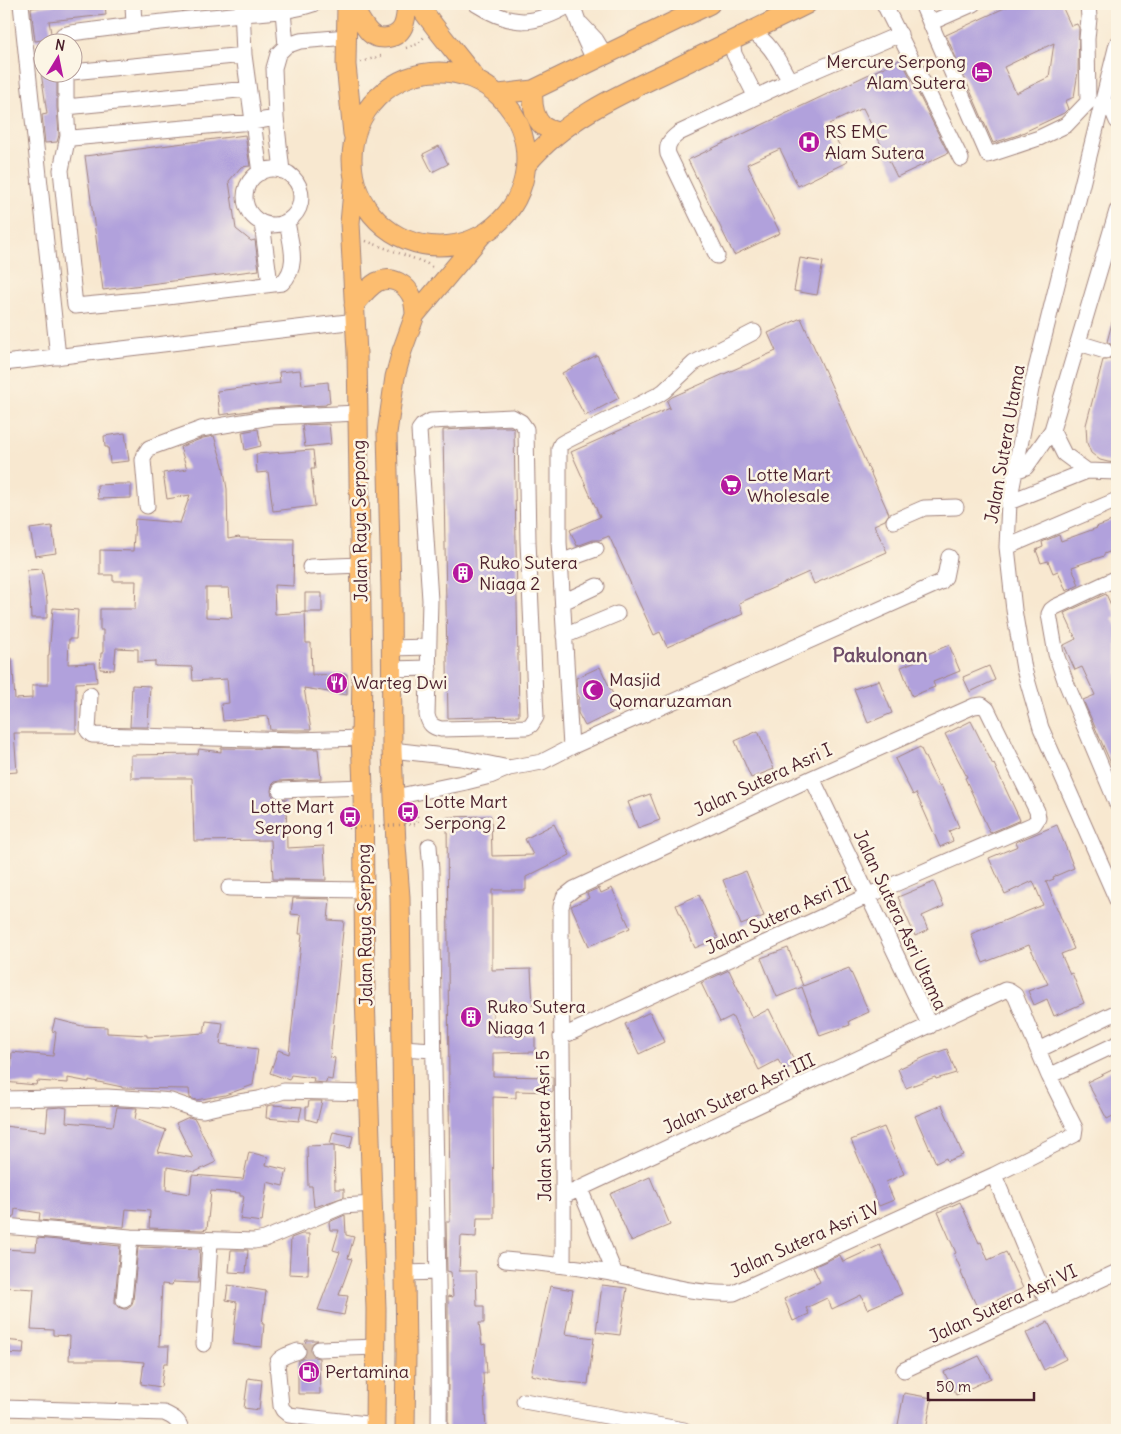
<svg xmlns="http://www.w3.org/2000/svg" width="1121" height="1434" font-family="Delius,sans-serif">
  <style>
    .building { fill: #b1a1dc; fill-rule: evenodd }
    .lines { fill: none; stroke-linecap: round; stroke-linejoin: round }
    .minor-tunnel { stroke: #d5c0af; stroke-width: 15; stroke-dasharray: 15 8; stroke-linecap: butt }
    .minor-casing { stroke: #a1847e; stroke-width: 17 }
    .major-casing { stroke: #a1847e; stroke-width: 21 }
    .path { stroke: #a1847e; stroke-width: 2.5; stroke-dasharray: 1 4; stroke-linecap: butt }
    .minor { stroke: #fff; stroke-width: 15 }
    .major { stroke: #fcbd6f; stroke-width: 19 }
    .path-bridge { stroke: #a1847e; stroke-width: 2.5; stroke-dasharray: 1 4; stroke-linecap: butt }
    .labels { text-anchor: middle; stroke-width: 5; stroke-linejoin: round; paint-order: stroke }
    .poi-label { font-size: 18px; fill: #4a1f2b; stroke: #fcf5e5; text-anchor: start }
    .street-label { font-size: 18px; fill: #4a1f2b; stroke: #fcf5e5 }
    .quarter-label { font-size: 20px; font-weight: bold; fill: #6e4c69; stroke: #fcf5e5 }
  </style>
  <rect width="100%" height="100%" fill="#fcf5e5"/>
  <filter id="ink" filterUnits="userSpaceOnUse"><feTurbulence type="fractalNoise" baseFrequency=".02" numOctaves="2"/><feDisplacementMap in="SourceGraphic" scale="10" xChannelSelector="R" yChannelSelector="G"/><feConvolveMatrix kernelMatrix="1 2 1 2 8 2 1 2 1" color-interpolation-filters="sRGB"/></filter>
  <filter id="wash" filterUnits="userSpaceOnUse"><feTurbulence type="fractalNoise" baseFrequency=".0096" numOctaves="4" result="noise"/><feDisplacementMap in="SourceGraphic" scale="20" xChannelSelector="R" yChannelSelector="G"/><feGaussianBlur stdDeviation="1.12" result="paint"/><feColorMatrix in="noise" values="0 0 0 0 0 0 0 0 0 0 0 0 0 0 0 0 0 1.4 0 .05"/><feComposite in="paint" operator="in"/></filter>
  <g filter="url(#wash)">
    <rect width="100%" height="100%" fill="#f8e8d0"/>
    <g id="blocks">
      <path class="building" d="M63 4H105L106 15 49 21 52 39 35 41 31 8Z
        M1013 4H1061L1071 26 1077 24 1079 28 1078 72 1074 97 1065 101 1068 109 1064 113 1018 135 993 143 946 35ZM1054 43 1049 77 1016 93 1004 67Z
        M901 59 948 153 897 177 863 108 829 124 847 162 798 186 780 149 747 164 780 233 734 255 688 160Z
        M41 72H57V107L59 135 57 142 45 143 42 115 47 114Z
        M245 135 250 166 241 167 229 181 236 229 251 241 255 240 259 270 103 290 85 156Z
        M439 146 448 164 432 172 423 154Z
        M800 258 823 262 817 295 794 291Z
        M801 318 889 514 885 520 874 525 887 552 814 584 809 572 739 603 743 614 667 647 660 632 654 635 609 536 599 540H593L577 546 570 530 600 517 571 452 670 408 667 401 672 397 776 351 768 333Z
        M1113 319H1117V463L1108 462 1100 460 1091 453 1087 443 1086 425 1103 360H1107L1111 358 1114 353V349L1112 345 1107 342Z
        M597 355 619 398 585 416 562 373Z
        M300 370 302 385 328 382 330 403 326 404V405L270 408 220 415 217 391 280 383 279 372Z
        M329 424 331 444 305 447 302 425Z
        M498 427H510L514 429 519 716 448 718 443 430Z
        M258 429 261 446 245 450 242 432Z
        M125 433 129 461 110 463 108 447H105L104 436Z
        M214 436 223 465 227 489 228 539 239 537 240 538 294 539 293 586 274 585 275 614 305 612 306 643H311L312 675 347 674V695L304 688 311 730H270L268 716 223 721 221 704 229 703 227 679 193 681 192 667 155 666V661L138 662V649L116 648 114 670 100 669 101 653H103V630H100V609H135L136 581H113V575H100V550L133 551 135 519 180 523 190 495 167 499 163 473 187 469 180 447 203 438ZM206 588H229L232 618 206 617Z
        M313 450 315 469H311L315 506 273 511 268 472 257 473 256 454Z
        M119 484H131V498L98 499 97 485Z
        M1117 519V549L1104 554V556L1072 567 1079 585 1066 591 1058 571 1053 573 1048 561 1041 563 1036 550 1043 547 1042 542 1059 535 1061 541 1097 528 1096 527Z
        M52 526 56 553 35 556 30 529Z
        M42 569 47 601V618H31L30 597 27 570Z
        M305 593H322V612H305Z
        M1106 594 1116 616 1112 618 1117 628V777L1083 700 1095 695 1082 667 1075 670 1064 645 1076 639 1064 613Z
        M53 608 78 610 76 639H69L68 664 95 663 97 682 76 683V733H14L17 772 4 773V658H12L15 699 32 698V685H48V655H49Z
        M949 645 960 671 933 682 935 687 912 696 901 667 926 657 925 655Z
        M989 666 995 680 970 692 963 677Z
        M600 667 620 709 585 726 578 713V699L580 698 577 694 576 678Z
        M879 680 892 713 868 723 854 689Z
        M132 685 150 686 148 727H130Z
        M971 721 993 765 994 764 1020 820 990 833 965 778 967 777 945 734Z
        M758 731 774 769 751 778 735 741Z
        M920 747 939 786 941 785 959 827 949 831 953 841 940 847 916 793 913 795 895 759Z
        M221 748 318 749 321 779 279 781 275 782 272 785 271 791 272 795 275 798 286 799 287 848 324 846 326 880 273 879 271 840 194 841 192 778H131V755L198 754 199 749 221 752Z
        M650 794 660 820 638 828 628 802Z
        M491 816 492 856 533 855 525 839 554 824 570 855 526 877V890H492V970L531 969 533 1005 493 1006V1036L535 1035V1052L493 1053V1076L553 1077V1092L516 1091V1098L493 1097 494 1218H477L476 1237 461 1236 459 1271H476L477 1306H484V1323H479L482 1345 485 1344 487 1373H483L486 1430H448V1296L453 1297 451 1272 447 1271 446 1222H450L447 817Z
        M1057 825 1074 868 1053 877 1054 879 1046 882 1074 949 1061 954 1070 974 1072 973 1084 1003 1054 1016 1047 999 1034 1005 1028 991 1048 984 1029 945 983 963 971 934 1043 905 1033 881 1005 894 989 858 1018 846 1016 842Z
        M746 871 764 916 741 925 723 880Z
        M934 882 944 906 922 916 928 930 915 936 898 897Z
        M599 888 601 893 612 888 630 928 589 946 571 906 589 898 587 893Z
        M699 895 718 938 695 948 676 905Z
        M293 898 330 899 328 920 344 921 330 1057 335 1058 332 1080 327 1079 326 1083 313 1082 314 1078 291 1075 289 1080 270 1073 278 1050 289 1054 302 934H299L301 915 291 914Z
        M788 948 803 986 849 968 869 1012 849 1021 850 1025 820 1036 802 987 777 997 761 958Z
        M729 970 752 1018 769 1009 796 1064 784 1070 778 1060 759 1070 732 1016 720 1022 701 983Z
        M650 1012 664 1042 639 1054 625 1024Z
        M55 1019 82 1026 107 1027V1033L147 1035V1037L204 1033 206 1021 223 1023 220 1044 258 1049 253 1085 225 1095 196 1100 190 1098 189 1089 122 1088V1087L89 1080V1082L68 1078V1083L37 1081 36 1085 4 1082V1068L11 1069 12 1052 53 1056 56 1032 52 1031Z
        M947 1049 956 1073 936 1079 935 1077 906 1088 898 1069 927 1056Z
        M1112 1070 1117 1080V1114L1107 1119 1087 1082Z
        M309 1101H322L317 1122 306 1119V1107H308Z
        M272 1105 302 1107 299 1121 266 1118 267 1106Z
        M942 1105 963 1155 947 1161 946 1158 936 1163 915 1116Z
        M61 1107 67 1108 66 1122 113 1126 117 1107 137 1108 135 1119 166 1130 158 1152 193 1158 176 1123 189 1117 195 1119 216 1162 195 1172 167 1167 166 1190 190 1194 192 1175 243 1179 249 1152 268 1157 266 1165 287 1170 283 1186 267 1182 262 1222 240 1219 244 1196H240V1193L211 1191 207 1229 202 1230 149 1228 150 1211 126 1209 124 1227 39 1220 40 1213 15 1209 14 1217 4 1215V1126L46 1131 48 1108Z
        M884 1127 904 1174 886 1182 894 1200 879 1206 851 1140Z
        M333 1132 353 1136 350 1148 330 1144Z
        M334 1145 335 1189H344V1197L318 1206 314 1207 312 1186H308L307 1146Z
        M650 1177 670 1225 631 1241 610 1194Z
        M960 1202 979 1243 981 1242 988 1260 1006 1252 1023 1288 978 1309 961 1273 962 1272 954 1254 956 1253 938 1212Z
        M345 1215 346 1235 354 1237 348 1258 352 1259 339 1295 348 1296 344 1315 318 1310 340 1252 333 1250 339 1230H330L329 1222Z
        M302 1234H309L308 1275 289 1274 291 1238Z
        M37 1238 120 1246 115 1300V1303L118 1307 124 1309H127L131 1306 133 1301 138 1247 200 1249 198 1283 173 1282 172 1285 162 1284 159 1346H169L168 1363H164L161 1387 141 1384 144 1362 120 1360H69L70 1336 53 1335V1330L31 1329 34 1289 4 1287V1249L36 1251Z
        M880 1245 902 1294 867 1309 861 1295 832 1309 827 1298 806 1308 809 1314 793 1321 784 1299 820 1282 813 1267 840 1255 843 1262Z
        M231 1250H248L246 1273 229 1272Z
        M228 1285 266 1291 262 1324H264L262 1347 233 1344 237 1302 226 1300Z
        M602 1285 627 1288 620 1335 596 1332Z
        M550 1286 573 1290 565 1334 594 1338 588 1384 559 1381 531 1375Z
        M1048 1322 1066 1359 1044 1370 1026 1333Z
        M4 1340 24 1342 23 1354 4 1353Z
        M306 1340H318L311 1344 310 1350 311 1354 314 1357 319 1358 320 1394H298V1361L305 1357 307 1353V1348L305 1345Z
        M979 1356 991 1378 956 1395 944 1372Z
        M248 1378 262 1380 259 1410 244 1408Z
        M904 1393 932 1398 926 1430H897Z"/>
    </g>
  </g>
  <g filter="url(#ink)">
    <use href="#blocks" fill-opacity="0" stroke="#a1847e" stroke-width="1"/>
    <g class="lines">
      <path class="minor-tunnel" d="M298 1351 319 1349"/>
      <g class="minor-casing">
        <path id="minor" d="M21 4 58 357
          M476 4C512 27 535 26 571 4
          M572 4 584 38 594 60
          M884 4 961 159
          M922 4 988 155 1039 138 1066 125 1088 102 1087 39 1089 18 1088 4
          M242 5 244 55 260 173
          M283 11 286 46
          M930 23 973 4
          M581 24 596 40 605 55
          M134 25C171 21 207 17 243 14 267 12 290 12 313 4
          M751 31C772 44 778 61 790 81
          M735 39 733 47 734 54 756 97
          M64 42 63 35 71 33 134 25 133 4
          M1117 44 1031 389 1009 502 1007 547 1014 610 1024 669 1041 728 1117 900
          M66 72V107L68 136 72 138 252 122 276 118
          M72 72 244 55
          M1103 101 1112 109 1117 121
          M66 107 248 89
          M68 136 61 170 75 306 159 298 282 283C300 266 290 243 287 221
          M245 197a28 28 0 1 1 56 0a28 28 0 1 1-56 0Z
          M282 171 276 118 274 68 278 54 286 46 300 41 347 37
          M262 223 270 284
          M717 256 668 154C666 144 671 139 679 133L790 81 900 34
          M1079 343 1105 351
          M4 363 356 321
          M512 417 521 422 526 429 528 542 536 717 531 725 527 727 441 729C432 727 429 724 427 715L430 600 419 430 422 426 431 421Z
          M1052 430 1064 454 1087 471 1117 472
          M1015 471 1026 467 1052 430 1117 211
          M1009 502 1087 471
          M147 506 143 460 145 454 149 448 201 429 271 417 358 413
          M894 521 924 508 956 507
          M1007 547 1117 500
          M560 562 596 549
          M310 567 361 565
          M1117 578 1055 607 1051 610 1049 614 1056 654 1065 680 1117 804
          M563 602 597 586
          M564 636 617 614
          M391 648 429 647
          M391 669 429 668
          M90 695 88 731 92 735 298 740 361 738
          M571 747 559 542V449L561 444 566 441 658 395 664 391 694 363 754 332
          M392 750 461 758 509 768
          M812 778 930 1026
          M280 790 363 787
          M395 797 462 783 490 776 509 768 542 762 571 747 941 582 945 577 949 557
          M429 846 431 870C432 989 435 1107 437 1226 438 1294 440 1362 439 1430
          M229 888 364 890
          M561 1037 867 896 1034 824 1038 818 1037 811 987 709 982 705 974 706 812 778 574 889 564 897 561 907C561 1026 564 1145 563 1265
          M402 1048 433 1050
          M1038 1050 1117 1012
          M1049 1076 1117 1044
          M4 1099 107 1097 159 1100 171 1101 194 1109 203 1110 239 1102 259 1099 284 1091 369 1093
          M994 1175 1048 1304
          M580 1189 615 1274
          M4 1226 130 1237 254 1241 265 1239 343 1206 373 1204
          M505 1260C542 1263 579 1267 616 1274 655 1282 694 1295 734 1293L994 1175 1074 1135 1075 1128 1049 1076 1015 995 1009 991 1005 990 564 1196
          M405 1273 438 1272
          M124 1300 130 1237
          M204 1344 210 1241
          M319 1349 377 1347
          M298 1351C291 1354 280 1356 277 1363L281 1406 283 1410 289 1415 375 1425
          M904 1370 1117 1272
          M524 1401 684 1430
          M4 1408 164 1413C173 1417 179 1420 181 1430"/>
      </g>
      <g class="major-casing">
        <path id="major" d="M347 4 346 65 353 134
          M351 4C357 13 362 25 370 33 374 37 379 38 384 38 405 37 406 20 407 4
          M418 4C436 30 457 54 476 79
          M352 159a87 87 0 1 1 174 0a87 87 0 1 1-174 0Z
          M533 90C532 103 533 117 543 126 547 129 554 131 559 133
          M499 94 533 90 710 4
          M527 164C567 116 625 92 680 66 722 45 765 25 807 4
          M354 181 350 223 357 353 362 671 361 738 363 787 365 996 376 1309 375 1430
          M354 305C361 297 368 287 377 282 392 275 407 284 413 299 414 304 415 310 415 315
          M405 1430 406 1353 402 1048 400 897 396 845 392 750 391 589 387 433 395 377 402 351 415 315 481 236"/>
      </g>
      <path class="path" d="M406 48 418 44 424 37
        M361 62 384 55
        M366 241 426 263 433 268
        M416 806 418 824"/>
      <use href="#minor" class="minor"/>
      <use href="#major" class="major"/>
      <path class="path-bridge" d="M349 828 418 824"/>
    </g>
  </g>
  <defs>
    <g id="hotel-disc" transform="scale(1.125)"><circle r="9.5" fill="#b5179e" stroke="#fcf5e5"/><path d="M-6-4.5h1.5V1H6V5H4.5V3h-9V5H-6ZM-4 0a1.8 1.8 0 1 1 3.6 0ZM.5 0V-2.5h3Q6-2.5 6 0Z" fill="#fff"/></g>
    <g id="hospital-disc" transform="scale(1.125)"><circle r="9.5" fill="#b5179e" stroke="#fcf5e5"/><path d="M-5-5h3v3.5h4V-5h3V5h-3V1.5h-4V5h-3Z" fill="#fff"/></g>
    <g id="supermarket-disc" transform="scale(1.125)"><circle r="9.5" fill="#b5179e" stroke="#fcf5e5"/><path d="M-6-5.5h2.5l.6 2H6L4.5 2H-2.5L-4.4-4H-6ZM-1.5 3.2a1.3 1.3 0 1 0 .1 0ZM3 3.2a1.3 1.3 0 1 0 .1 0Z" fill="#fff"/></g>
    <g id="building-disc" transform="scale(1.125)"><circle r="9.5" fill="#b5179e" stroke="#fcf5e5"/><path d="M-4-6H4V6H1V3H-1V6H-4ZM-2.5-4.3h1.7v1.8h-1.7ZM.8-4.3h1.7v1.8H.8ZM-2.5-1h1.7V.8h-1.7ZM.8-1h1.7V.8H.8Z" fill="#fff"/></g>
    <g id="restaurant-disc" transform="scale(1.125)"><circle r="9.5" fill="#b5179e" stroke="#fcf5e5"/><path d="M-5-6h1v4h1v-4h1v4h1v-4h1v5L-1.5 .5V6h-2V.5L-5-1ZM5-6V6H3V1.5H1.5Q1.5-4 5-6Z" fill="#fff"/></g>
    <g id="mosque-disc" transform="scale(1.125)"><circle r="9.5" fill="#b5179e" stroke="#fcf5e5"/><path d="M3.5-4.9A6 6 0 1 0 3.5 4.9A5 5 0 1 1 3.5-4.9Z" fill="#fff"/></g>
    <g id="bus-disc" transform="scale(1.125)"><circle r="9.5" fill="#b5179e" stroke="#fcf5e5"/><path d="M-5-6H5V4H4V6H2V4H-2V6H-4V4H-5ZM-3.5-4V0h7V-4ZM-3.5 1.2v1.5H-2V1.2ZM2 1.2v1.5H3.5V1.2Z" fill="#fff"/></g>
    <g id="fuel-disc" transform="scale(1.125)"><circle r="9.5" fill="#b5179e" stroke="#fcf5e5"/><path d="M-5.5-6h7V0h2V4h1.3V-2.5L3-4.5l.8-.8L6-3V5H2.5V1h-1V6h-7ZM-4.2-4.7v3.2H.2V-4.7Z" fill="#fff"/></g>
  </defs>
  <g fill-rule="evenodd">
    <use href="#hotel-disc" x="982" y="72"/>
    <use href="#hospital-disc" x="809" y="142"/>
    <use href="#supermarket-disc" x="731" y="485"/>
    <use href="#building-disc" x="463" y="573"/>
    <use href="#restaurant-disc" x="337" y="683"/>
    <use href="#mosque-disc" x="593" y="690"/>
    <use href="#bus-disc" x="408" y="812"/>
    <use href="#bus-disc" x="350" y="817"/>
    <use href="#building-disc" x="471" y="1017"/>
    <use href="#fuel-disc" x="309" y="1372"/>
  </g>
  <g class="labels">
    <g class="poi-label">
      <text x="966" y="68" text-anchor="end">Mercure Serpong<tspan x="966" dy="21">Alam Sutera</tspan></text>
      <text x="825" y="138">RS EMC<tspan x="825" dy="21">Alam Sutera</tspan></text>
      <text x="747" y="481">Lotte Mart<tspan x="747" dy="21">Wholesale</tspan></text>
      <text x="479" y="569">Ruko Sutera<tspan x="479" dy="21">Niaga 2</tspan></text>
      <text x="609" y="686">Masjid<tspan x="609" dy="21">Qomaruzaman</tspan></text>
      <text x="353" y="689">Warteg Dwi</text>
      <text x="424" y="808">Lotte Mart<tspan x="424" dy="21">Serpong 2</tspan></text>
      <text x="334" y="813" text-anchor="end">Lotte Mart<tspan x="334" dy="21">Serpong 1</tspan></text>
      <text x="487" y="1013">Ruko Sutera<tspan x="487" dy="21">Niaga 1</tspan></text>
      <text x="325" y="1378">Pertamina</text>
    </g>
    <g class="street-label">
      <text transform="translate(1005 444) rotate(-80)" y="6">Jalan Sutera Utama</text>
      <text transform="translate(360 521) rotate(-91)" y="6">Jalan Raya Serpong</text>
      <text transform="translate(763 780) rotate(-25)" y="6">Jalan Sutera Asri I</text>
      <text transform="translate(778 916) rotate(-25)" y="6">Jalan Sutera Asri II</text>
      <text transform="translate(900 920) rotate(65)" y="6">Jalan Sutera Asri Utama</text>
      <text transform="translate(365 925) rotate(-91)" y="6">Jalan Raya Serpong</text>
      <text transform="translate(739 1094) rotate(-25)" y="6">Jalan Sutera Asri III</text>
      <text transform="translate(544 1126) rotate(-91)" y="6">Jalan Sutera Asri 5</text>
      <text transform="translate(805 1240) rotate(-24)" y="6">Jalan Sutera Asri IV</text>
      <text transform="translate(1003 1304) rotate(-25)" y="6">Jalan Sutera Asri VI</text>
    </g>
    <g class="quarter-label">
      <text x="880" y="662">Pakulonan</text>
    </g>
  </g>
  <rect width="1121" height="1434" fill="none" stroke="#fcf5e5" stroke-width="20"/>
  <g transform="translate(58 58) rotate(10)"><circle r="24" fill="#fcf5e5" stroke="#b59f9b"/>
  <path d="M0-4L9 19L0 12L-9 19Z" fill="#b5179e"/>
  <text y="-8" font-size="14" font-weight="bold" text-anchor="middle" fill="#4a1f2b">N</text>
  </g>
  <path d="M928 1392v8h106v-8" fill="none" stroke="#4a1f2b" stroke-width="2.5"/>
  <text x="936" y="1392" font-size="15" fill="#4a1f2b" stroke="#fcf5e5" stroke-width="4" paint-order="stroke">50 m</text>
</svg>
